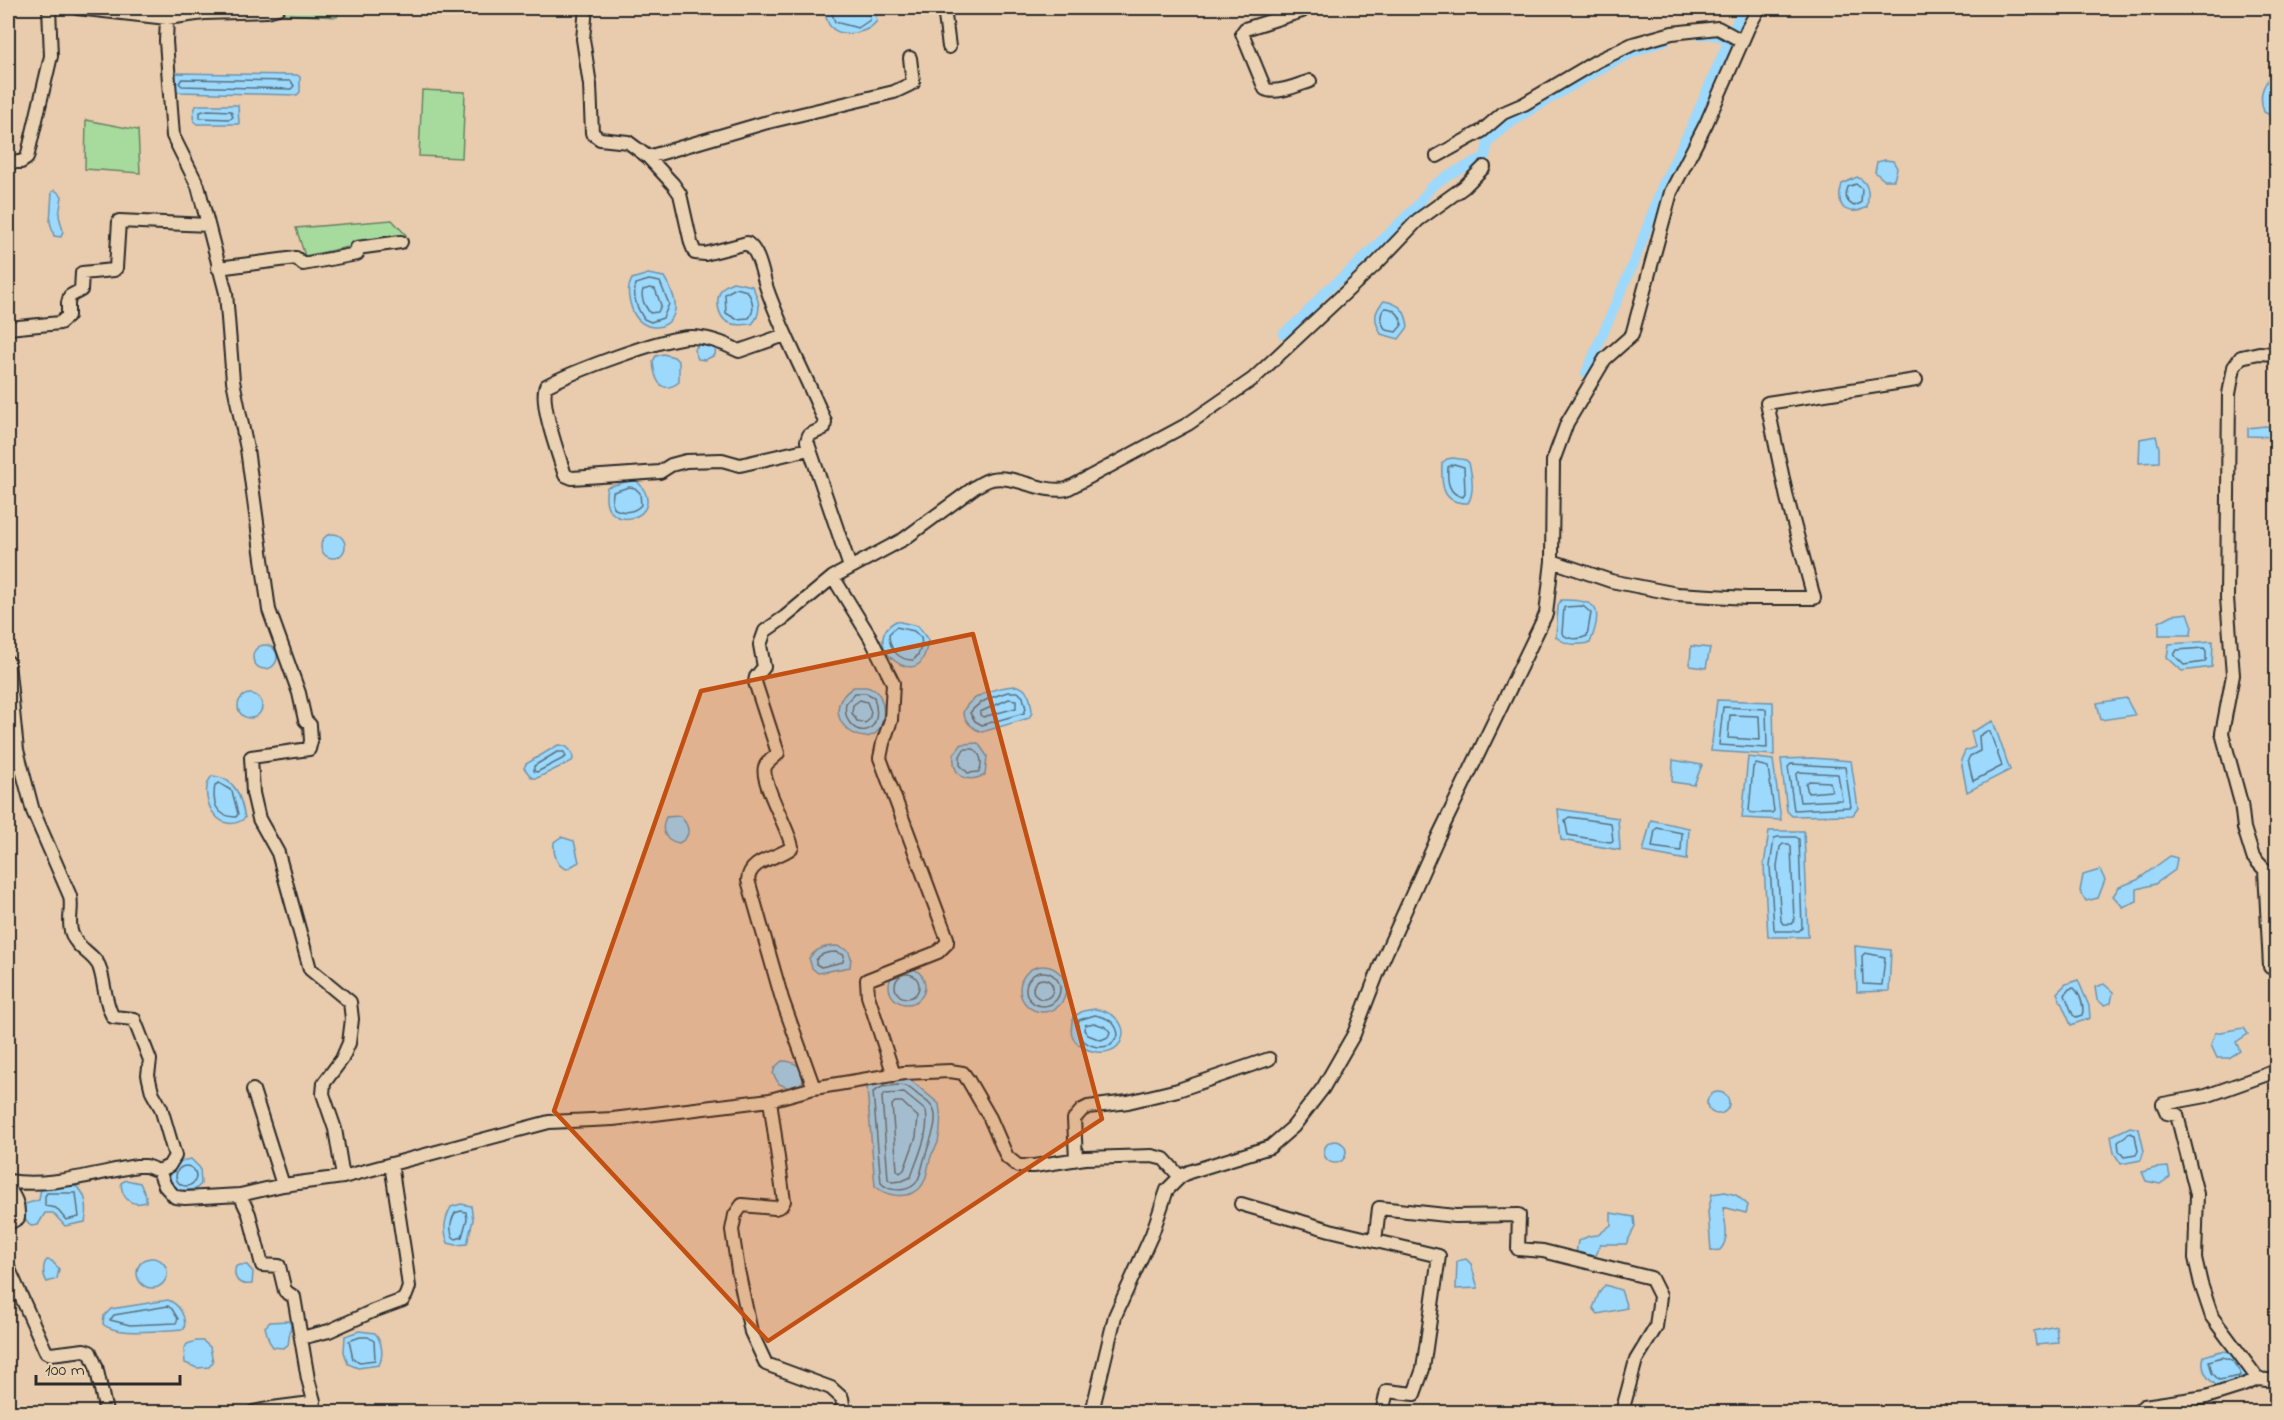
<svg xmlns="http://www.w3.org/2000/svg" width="2284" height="1420" font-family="'Indie Flower',sans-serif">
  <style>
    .green { fill: #a7db9d; stroke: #698364; stroke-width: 1.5 }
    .water { fill: #9cd9fd; stroke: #6f93a9; stroke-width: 1.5 }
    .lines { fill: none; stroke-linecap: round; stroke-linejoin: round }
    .shore { stroke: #58717f; stroke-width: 1.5 }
    .canal { stroke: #9cd9fd; stroke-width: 10 }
    .minor-casing { stroke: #2b2b2b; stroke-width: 16 }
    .minor { stroke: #ead2b2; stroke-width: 12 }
    .marked { fill: #c25012; fill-opacity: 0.2; stroke: #c25012; stroke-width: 4.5; stroke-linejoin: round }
  </style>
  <rect width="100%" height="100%" fill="#e9cbae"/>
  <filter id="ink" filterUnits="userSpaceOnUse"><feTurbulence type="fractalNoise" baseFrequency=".0167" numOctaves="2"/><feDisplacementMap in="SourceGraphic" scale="12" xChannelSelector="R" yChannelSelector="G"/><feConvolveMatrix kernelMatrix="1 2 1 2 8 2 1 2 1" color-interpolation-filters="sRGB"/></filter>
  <g filter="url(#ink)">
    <path class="green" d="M183 8H339L337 17Z
      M422 90 465 92 462 158 419 156Z
      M86 120 138 130 140 173 85 169Z
      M392 220 406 235 305 256 296 228Z"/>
    <path class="water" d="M824 8H874L877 21C867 34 841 39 830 26 826 21 825 13 824 8Z
      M177 73 297 75 300 77V92L297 95 179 92 174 90V76Z
      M2272 75H2276V118L2264 112C2259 97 2261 87 2272 75Z
      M200 105H238L239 124H197C191 119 193 113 196 106Z
      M1885 160 1893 161 1897 168 1894 180H1884L1875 172 1877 162Z
      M1857 177C1870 183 1869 194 1867 207 1857 213 1841 214 1840 199 1839 194 1841 188 1842 184Z
      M55 190 62 196 59 216 63 231 61 237 54 236 50 222 52 192Z
      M648 274 664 277C669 285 674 294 675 303 678 332 639 337 631 306 628 296 627 288 632 279Z
      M733 282 752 286C759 299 763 312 752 324 743 325 735 326 727 322 718 316 715 300 721 290 723 286 728 284 733 282Z
      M1384 301C1400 304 1406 310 1408 327L1399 339 1381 334C1374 321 1373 312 1384 301Z
      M700 343 716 344 715 355 705 360 698 359 694 350Z
      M663 354 674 357 679 362V382C660 397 654 377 653 361L656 356Z
      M2265 426 2276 428V437L2248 436V428Z
      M2156 436 2159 448V462L2139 463 2140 439Z
      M1453 458 1466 460 1469 463C1472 475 1475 492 1468 503 1442 504 1441 485 1442 463L1447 459Z
      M629 481H637C674 520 596 538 607 487Z
      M321 546a12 12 0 1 1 24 0a12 12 0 1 1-24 0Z
      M1561 600C1598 599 1604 608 1590 643 1577 645 1567 646 1556 637L1558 606Z
      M2188 613 2192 624 2191 635H2159V622L2172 615Z
      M896 621 918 626 928 640C927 647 925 657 920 663 903 679 862 640 896 621Z
      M2213 641 2212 667 2182 671 2167 657 2169 644Z
      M253 657a12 12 0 1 1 24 0a12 12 0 1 1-24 0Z
      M1691 646 1710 648 1706 668 1690 666Z
      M1017 686C1029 688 1031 701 1032 712L1029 718 982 732C973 729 966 723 963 713 968 695 1001 686 1017 686Z
      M854 687H867L877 691C882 698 885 709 883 718 876 763 808 716 854 687Z
      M238 706a12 12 0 1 1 24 0a12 12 0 1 1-24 0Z
      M2126 698 2135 715 2101 720 2097 703Z
      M1717 700 1773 702 1774 755 1711 751Z
      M1993 721 2010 770 1967 792 1961 760 1965 751 1975 747 1971 732Z
      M978 743 987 756 985 775C965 784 952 776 954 754L962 744Z
      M558 745C568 745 572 750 573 759L572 761 537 778H532L524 768 526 764Z
      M1748 757 1773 760 1781 820 1742 818Z
      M1812 758 1851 761 1858 808 1853 815 1792 816 1787 811 1781 759Z
      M1673 760 1702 765 1694 785 1672 782Z
      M212 776C237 778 241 798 245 818 218 839 196 794 212 776Z
      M1558 809 1618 818 1620 850 1561 840Z
      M680 816C690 826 692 836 679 843 664 840 660 830 666 817Z
      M1651 820 1689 828 1687 860 1643 852Z
      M1769 831H1804L1808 937H1768L1764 865Z
      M561 837 574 841 579 862 567 869C556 867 553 852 554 842Z
      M2170 856 2177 858 2175 870 2155 884 2137 889V901L2123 907 2113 896 2119 887 2137 880Z
      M2100 870 2105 880 2098 898 2086 901 2080 891 2083 875Z
      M837 946 848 950 851 957 850 967 818 973 812 968 809 958C817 948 825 946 837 946Z
      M1855 946 1891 950 1889 991 1857 992Z
      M1020 989a23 23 0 1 1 46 0a23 23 0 1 1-46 0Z
      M889 986a18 18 0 1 1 36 0a18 18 0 1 1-36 0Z
      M2078 980 2089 1006 2090 1018 2071 1025 2057 993 2066 984Z
      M2104 984 2113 992 2111 1003 2104 1005 2097 1000 2095 987Z
      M1095 1009C1141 1016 1125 1067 1084 1048 1069 1041 1070 1030 1073 1017L1083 1011Z
      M2244 1028 2248 1034 2236 1042 2240 1051 2229 1058H2217L2211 1045 2215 1033Z
      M782 1061C795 1061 808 1068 802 1083L789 1088 779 1084 773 1074 775 1067Z
      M897 1079H909L939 1104C941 1116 941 1130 938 1142 937 1146 934 1150 932 1154 927 1165 928 1181 919 1189 906 1200 886 1196 875 1186L867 1088 872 1084Z
      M1707 1103a11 11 0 1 1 22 0a11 11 0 1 1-22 0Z
      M2130 1127 2139 1129 2144 1151 2141 1160 2121 1164 2114 1153 2111 1136Z
      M1324 1152a11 11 0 1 1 22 0a11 11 0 1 1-22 0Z
      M191 1159 200 1168 201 1184 196 1189 180 1191C171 1186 168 1180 171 1169L181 1161Z
      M2155 1168 2168 1167 2170 1177 2160 1184 2146 1181 2142 1172Z
      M126 1180 140 1183 146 1196V1202C130 1207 122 1198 121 1183Z
      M75 1186C87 1191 88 1211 85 1222L65 1226 53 1213H45L38 1225 31 1226 27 1222 23 1214 22 1205 39 1200 41 1188Z
      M1725 1192 1736 1195 1748 1205 1746 1213 1723 1207C1724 1221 1731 1238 1720 1250L1711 1251 1708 1212 1712 1194Z
      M461 1204 471 1206 473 1220 467 1244 456 1245 448 1243C443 1230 444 1220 451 1207Z
      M1611 1213 1634 1217 1635 1227 1626 1244H1601L1596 1255 1585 1257 1576 1254 1578 1241 1589 1236 1598 1235 1611 1225Z
      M137 1273a15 15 0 1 1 30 0a15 15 0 1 1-30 0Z
      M1466 1259 1471 1264 1478 1288 1456 1289 1457 1261Z
      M47 1260 52 1261 59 1269 57 1279 47 1282C43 1276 42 1265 47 1260Z
      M240 1265H247L253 1272 252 1284C239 1286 232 1279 236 1266Z
      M1605 1285 1621 1290 1627 1308 1598 1314 1593 1308 1599 1293Z
      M168 1300C179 1304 187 1317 184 1329 166 1330 116 1337 103 1324L104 1316 111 1309Z
      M288 1321 291 1324 288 1345 283 1348 273 1347 269 1341 265 1327 270 1322Z
      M2056 1326 2058 1343 2036 1345 2034 1331Z
      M359 1331 375 1333C382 1341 384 1356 379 1365L358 1368 348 1364 344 1352 345 1336Z
      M196 1341H203L210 1347 213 1362 209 1367 197 1368 185 1363 184 1350 187 1344Z
      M2221 1351 2230 1352 2246 1371 2247 1380 2232 1385 2218 1386C2207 1380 2200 1369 2204 1356Z"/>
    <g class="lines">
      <path class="shore" d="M830 8 835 22 858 28 870 20 868 8
        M182 79 291 81 294 86 291 89 182 86 179 83Z
        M208 110 231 111 233 117 230 119 200 118V112Z
        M1856 184 1862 189 1861 203 1854 206C1845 201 1845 196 1848 187Z
        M649 280 660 282 669 304 663 318 651 322 644 319C637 308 632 297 636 284Z
        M650 288 655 289 661 305 658 312 650 313C645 306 640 298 643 290Z
        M736 288 747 291C753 300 755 310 749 318L736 319 726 313 725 294Z
        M1385 308C1395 308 1401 316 1402 325L1396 332 1386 330C1381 323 1378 315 1385 308Z
        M1454 464 1464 467 1465 494 1463 497C1448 494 1447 481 1448 467Z
        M629 487 635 488 640 493 641 505C634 513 623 513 615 509L612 503 613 492Z
        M1583 606 1591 613 1587 636C1579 640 1567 640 1562 633L1564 607Z
        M896 627 914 631 921 638C923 645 919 656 913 660 898 660 889 649 889 634Z
        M2204 648 2206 651V660L2204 662 2184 665 2174 655 2177 650Z
        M1008 692H1018L1023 697 1026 709 1024 713 982 725 975 721 970 713C978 701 995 696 1008 692Z
        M855 693H866L874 697C888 744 840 737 846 703Z
        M1009 699 1016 700V708L983 717 980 715V712Z
        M860 700 867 702 871 712 869 720 865 723 857 721 852 713 853 705Z
        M1723 707 1766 709 1767 748 1719 745Z
        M1730 715 1759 716 1760 740 1728 738Z
        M1987 731 1990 732 2002 766 1973 781 1968 760 1970 756 1980 751 1979 736Z
        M974 749C981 755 983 763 979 772L968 773 960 765V756L964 749Z
        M557 752H564L566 757 537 772 534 771V766Z
        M1756 764 1768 767 1774 811 1772 813H1752L1749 811 1753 767Z
        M1791 764 1845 767 1851 807 1794 810 1788 767Z
        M1799 772 1838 774 1842 800 1800 802 1796 775Z
        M1809 781 1830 782 1832 791 1808 793 1806 784Z
        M219 783 232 791 238 814 236 817C216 817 212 803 215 785Z
        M1569 817 1611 823 1613 841 1610 842 1568 835 1565 820Z
        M1657 828 1682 833 1681 851 1652 847 1655 830Z
        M1777 837H1796L1799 839 1802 928 1799 931H1776L1774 929 1770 866 1774 839Z
        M1783 844H1789L1791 847 1794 921 1791 924H1783L1781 921 1777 866 1780 847Z
        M836 952 844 955 843 962 821 967 816 964V960C820 953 828 952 836 952Z
        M1865 953 1885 957 1882 985 1863 984 1862 956Z
        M1026 989a17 17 0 1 1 34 0a17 17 0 1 1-34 0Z
        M895 986a12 12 0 1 1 24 0a12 12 0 1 1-24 0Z
        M1033 989a10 10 0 1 1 20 0a10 10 0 1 1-20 0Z
        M2074 988C2080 994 2085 1007 2082 1015L2076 1017 2073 1015 2065 995 2069 989Z
        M1095 1015C1106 1017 1117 1022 1118 1035L1111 1045C1093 1051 1073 1041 1079 1020Z
        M1094 1023 1106 1027 1110 1032 1108 1037 1101 1040 1088 1035 1084 1030 1085 1025Z
        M897 1085C907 1085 910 1088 918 1095 922 1098 929 1102 932 1107 941 1119 928 1145 925 1157 922 1165 921 1178 915 1184 907 1192 889 1192 881 1183L873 1092 882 1087Z
        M904 1093 926 1111C930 1133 918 1156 911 1177L902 1181 892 1182 888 1179 882 1097 884 1094Z
        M895 1102H902L918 1117 916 1137 904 1170 900 1173 897 1170 892 1105Z
        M2130 1133 2135 1135 2138 1151 2136 1155 2124 1157 2119 1151 2118 1141Z
        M176 1176a10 10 0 1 1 20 0a10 10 0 1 1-20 0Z
        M47 1193H76L79 1217 66 1220 56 1208 45 1206V1196Z
        M461 1211 466 1212 467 1219 462 1237 456 1239 453 1237C449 1229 451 1220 455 1213Z
        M168 1306 172 1309 178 1319 176 1323 130 1325 110 1320 114 1315Z
        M360 1337H368L374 1341 375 1360 360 1362 353 1359 349 1341Z
        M2222 1357 2232 1360 2240 1372V1376L2219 1380 2212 1373 2209 1361Z"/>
      <path class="canal" d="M1699 35 1709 34 1728 39
        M1283 334 1302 318 1326 291 1349 272 1418 205 1431 187 1447 176 1485 157 1488 142 1500 131 1522 115 1602 68 1634 52 1666 40
        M1586 373 1638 252 1663 184 1690 130 1743 8"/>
      <g class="minor-casing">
        <path id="minor" d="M77 8 167 18 204 13 267 11 278 8
          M586 8 583 39 590 85 592 133 600 139 628 142 648 157 673 184 680 194 691 243 695 253 705 254 747 243C760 252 762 275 767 289 783 335 807 377 825 422L824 428 809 435 807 441 850 567
          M944 8 949 47
          M1304 8 1302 11 1245 29 1242 33 1265 89C1276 95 1298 85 1310 81
          M167 18 166 41 173 136 198 186 226 293 233 381 247 449 269 610 299 693 305 720 310 725 311 741 309 749 251 757 253 793 259 819 278 853 310 969 350 1002 352 1019 349 1043 342 1059 324 1083 323 1094 335 1129 343 1177
          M1437 156 1482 131 1503 113 1524 104 1597 61 1633 44 1672 33 1718 28 1742 41
          M648 157 764 123 894 92 913 83 910 58
          M8 162H21L27 158 51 56 49 8
          M218 268 296 258 303 264 357 254V248L401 242
          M8 328 60 323 68 316V303L70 296 81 290 82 273 114 270 116 268 119 221 208 225
          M785 335 739 351C724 343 708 337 691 337 663 337 572 372 546 386 539 403 559 456 565 475L572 478 660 472 671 465 686 461 722 460 740 465 809 449
          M2276 354 2259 353 2241 357 2234 367 2229 394 2227 598 2233 675 2222 733 2241 803 2244 828 2253 857 2265 870 2270 967H2276
          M1552 561 1611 581 1677 594 1747 598H1814L1787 498 1767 403 1916 380
          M833 577 870 637 893 683 891 720 883 743 880 758 947 938V943L938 952 867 980 868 996 894 1075
          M8 662 17 750 33 811 70 896C73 909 67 922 72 934 77 949 93 953 99 966 105 982 104 1002 113 1017L134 1019 150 1060 148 1075 152 1092 161 1108 175 1156 169 1166 159 1171
          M814 1088 782 999 748 880C750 858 779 859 792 847 789 829 760 781 765 767 767 761 775 758 778 753L755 682 756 677 764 667 760 645 765 631 785 617 833 577 904 539 975 487C980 484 986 480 992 479 1013 474 1042 494 1067 489L1188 424 1253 379 1377 263 1418 220 1464 187 1484 167
          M253 1090 283 1185
          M770 1100 784 1201 781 1206 775 1208 742 1205 735 1215 732 1230 738 1270 751 1332 766 1364 831 1388 842 1398 844 1412
          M1076 1159 1074 1119 1082 1110 1088 1107 1128 1102 1178 1090 1269 1059
          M8 1181C50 1188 95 1173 137 1166H146L159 1171 165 1186 175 1197 185 1198 240 1195 283 1185 343 1177 549 1122 613 1119 770 1100 814 1088 904 1073 950 1071 963 1073 968 1080 990 1118 1007 1157 1018 1166H1034L1085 1158 1152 1156 1164 1159 1180 1177
          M8 1187C15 1198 19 1204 18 1218L8 1224
          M240 1195 249 1214 262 1265 279 1266 285 1291 294 1297 308 1379 314 1401 311 1403 272 1408 253 1412
          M1241 1204 1330 1230 1439 1256 1423 1369 1414 1394 1387 1391 1382 1412
          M1375 1241 1379 1208 1455 1216 1519 1215 1518 1249 1543 1251 1651 1278 1660 1296 1656 1327 1636 1360 1622 1412
          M8 1267 46 1352 51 1354 84 1350 90 1352 96 1366 106 1412
          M301 1338 329 1331 373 1311 403 1300 406 1295 409 1287 405 1256 391 1164
          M2258 1379 2212 1317 2201 1284 2195 1258 2197 1194 2177 1115 2167 1113 2163 1104 2206 1096 2276 1071
          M1092 1412 1115 1316 1152 1234 1167 1190 1180 1177 1189 1172 1270 1147 1293 1127 1323 1088 1354 1034 1381 964 1438 837 1546 614 1552 561 1553 461 1567 423 1605 359 1632 335 1671 192 1706 124 1748 28 1759 8
          M2138 1412 2144 1406 2206 1397 2241 1386 2258 1379 2276 1381"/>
      </g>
      <use href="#minor" class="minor"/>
    </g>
  </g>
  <path class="marked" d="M973 634 1102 1119 768 1341 554 1111 701 691Z"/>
  <rect width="2284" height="1420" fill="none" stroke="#ead2b2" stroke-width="30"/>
  <rect x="15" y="15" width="2254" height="1390" fill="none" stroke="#2b2b2b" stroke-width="2" filter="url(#ink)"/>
  <path d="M36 1375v9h144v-9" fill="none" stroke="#2b2b2b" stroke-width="3"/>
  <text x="45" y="1375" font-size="18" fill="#2b2b2b" stroke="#ead2b2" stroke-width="4.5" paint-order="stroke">100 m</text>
</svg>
